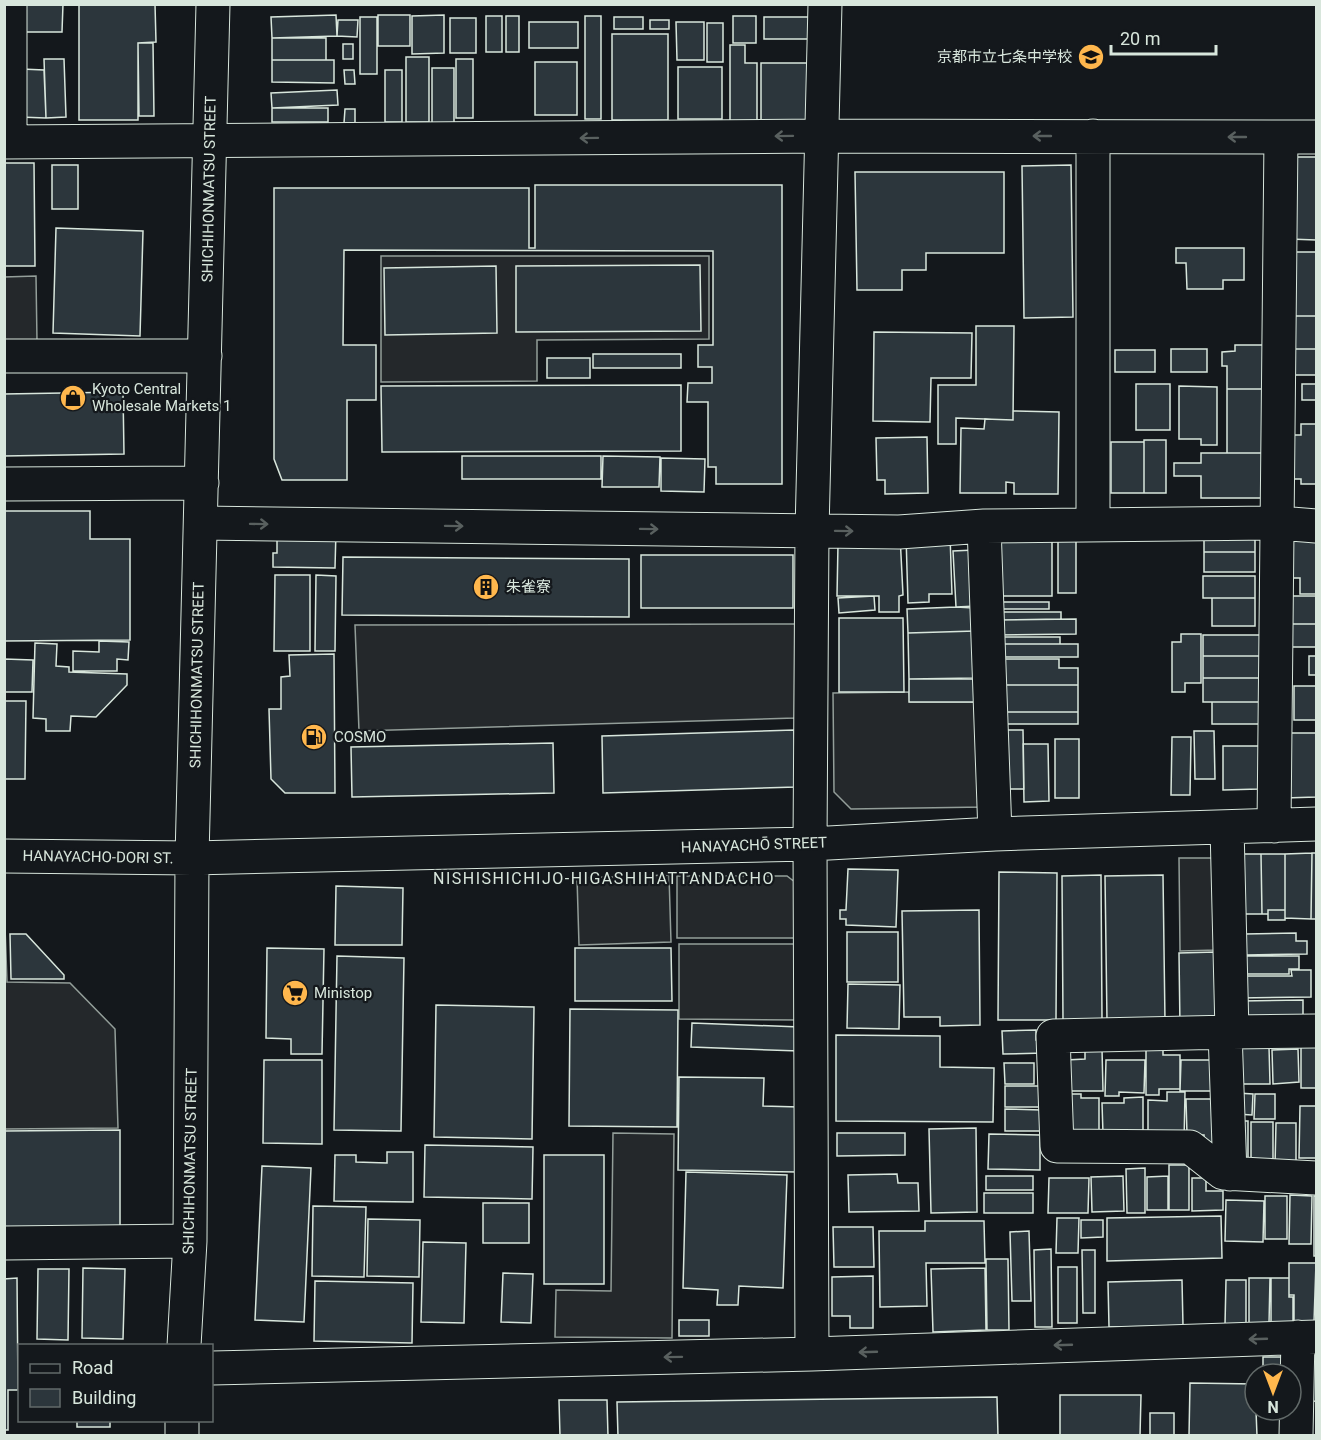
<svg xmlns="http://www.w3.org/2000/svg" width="1321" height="1440" font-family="Roboto,'Noto Sans JP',sans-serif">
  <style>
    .parking { fill: #24282b; stroke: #939e99; stroke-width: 1.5 }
    .building { fill: #2c363c; stroke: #d8e6dc; stroke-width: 1.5 }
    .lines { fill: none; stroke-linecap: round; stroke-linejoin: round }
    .minor-casing { stroke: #d8e6dc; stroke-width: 35 }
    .minor { stroke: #14181c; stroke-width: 33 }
    .oneway { stroke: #59605f }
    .labels { text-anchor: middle; stroke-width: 4.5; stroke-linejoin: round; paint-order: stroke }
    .poi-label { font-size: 15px; fill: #d8e6dc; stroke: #14181c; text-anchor: start }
    .street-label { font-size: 15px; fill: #d8e6dc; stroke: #14181c }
    .neighbourhood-label { font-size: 16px; letter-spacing: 1.5px; fill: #d8e6dc; stroke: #14181c }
  </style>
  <rect width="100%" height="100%" fill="#14181c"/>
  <path class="parking" d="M381 256H709V339L537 340V381L381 382Z
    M36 276 37 341H5L4 277Z
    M797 624 795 718 359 731 355 625Z
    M909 692 910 702H983L984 807 851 809 834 792 833 693Z
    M1179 858H1216L1217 950 1180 951Z
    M669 875 671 942 579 945 577 878Z
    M677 876H787L800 886V938H677Z
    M5 927 7 982 70 983 115 1029 118 1128 5 1129Z
    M679 944H799L798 1020 679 1019Z
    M613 1133 674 1134 672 1338 555 1337 556 1290 611 1291Z"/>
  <path class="building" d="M22 4H63L62 32H22Z
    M79 4H155L156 42 138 43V120H79Z
    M336 15 337 36 272 38 271 17Z
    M378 15H410V46H378Z
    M444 15V53L412 54V16Z
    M486 16H502V52H486Z
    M506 16H519V52H506Z
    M585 16H601V119H585Z
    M733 16H756V43H733Z
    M360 17H377V74H360Z
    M614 17H643V29H614Z
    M764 17H812V39H764Z
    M450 18H476V53H450Z
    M338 20H358L357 37 337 36Z
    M650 20H669V29H650Z
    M529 22H578V48H529Z
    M676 22H704V60H677Z
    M707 23H723V62H707Z
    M612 34H668V120H612Z
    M272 38H326V60H272Z
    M138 43H153L154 116H139Z
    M343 44H353V59H343Z
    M730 45H745V63H757V125H730Z
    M406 57H429V122H406Z
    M44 59H64L66 117 46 118Z
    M456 59H473V118H456Z
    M272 60H334V83L272 82Z
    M535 62H577V115H535Z
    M761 63H816L815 111 802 126H761Z
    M678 67H722V119H678Z
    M432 68H454V123H432Z
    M21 69 44 70 46 118 19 117Z
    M344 70H354L355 84H345Z
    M385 70H402V122H385Z
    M337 90 338 105 272 108 271 93Z
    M272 108H328V122H272Z
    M345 109H355V123H344Z
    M1290 157H1316V240L1289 239Z
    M4 163H34L35 266H4Z
    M52 165H78V209H52Z
    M1071 165 1073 317 1024 318 1022 166Z
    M855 172H1004V253H926V270H902V290H857Z
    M535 185H782V484H716V467H708V402H687L688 383H712V367H698V345H713V251L344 250 343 345H376V400H347V480H282L274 459V188H529V248H535Z
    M56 228 143 231 140 336 53 333Z
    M1176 248H1244V280H1223V289H1187L1186 263H1176Z
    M1295 252H1316V316H1295Z
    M700 265 701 331 516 332V266Z
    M496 266 497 333 385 335 384 268Z
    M1295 316H1316V349H1295Z
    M976 326H1014L1013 420 956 418V444H938V385H976Z
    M874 332 972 333 971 378H931L930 422 873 421Z
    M1235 345H1271L1266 389H1227V366H1222V352L1235 351Z
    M1171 349H1207V372H1171Z
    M1295 349H1316V375H1295Z
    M1115 350H1155V372H1115Z
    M593 354H681V368H593Z
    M547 358H590V378H547Z
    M1136 384H1170V430H1136Z
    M1302 384H1316V400H1302Z
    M681 385V451L382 452 381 386Z
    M1179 386 1217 387V445H1201V439H1179Z
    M1227 389H1266V453H1227Z
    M123 392 124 454 4 456V394Z
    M1013 411 1059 412 1058 494H1014V483L1006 482V493H960L961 428 984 429 985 419 1013 420Z
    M1301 424H1316V484H1301V479H1294V435H1301Z
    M927 437 928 493 885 494V480H877L876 438Z
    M1144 440H1166V493H1144Z
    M1111 442H1144V493H1111Z
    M1201 453H1266V498H1201V476H1174V463H1201Z
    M462 456H601V479H462Z
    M603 456 660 457 659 487H602Z
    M661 458 705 459 704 492 661 491Z
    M4 511H90V539H130V640L4 641Z
    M277 530 336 531 335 568 273 567V553H277Z
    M1204 533H1255V552H1204Z
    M1291 534H1316V594H1300V578H1291Z
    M900 535 903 595 899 596V612H879V596H837L838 544Z
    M950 535 952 594H929V602L908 603 906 536Z
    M1058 537H1076V593H1058Z
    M1000 539H1052V596H1000Z
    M974 550 977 606 956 607 953 551Z
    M1204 552H1255V572H1204Z
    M641 555H793V608H641Z
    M343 557 629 559V617L342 615Z
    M275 575H310V651H274Z
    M316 575 336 576 335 651H315Z
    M1203 576H1255V598H1203Z
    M874 596 875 610 839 613 838 598Z
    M1291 596H1316V624H1291Z
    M1212 598H1255V626H1212Z
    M1002 602H1049V609H1002Z
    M956 607 974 608 975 631 908 633 907 609Z
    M996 612H1061V619L997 620Z
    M839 618H903L904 692H839Z
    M1076 619V634L997 635V620Z
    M1292 624H1316V647H1292Z
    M975 631 976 678 909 679 908 633Z
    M1181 634H1201V683H1185V692H1172V642H1181Z
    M1203 635H1263V656H1203Z
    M1000 637H1060V644H1000Z
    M99 641 129 642 128 660 117 659V671H73V651L99 652Z
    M35 643 57 644 56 666 69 667V672L127 674V685L96 717 71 716 70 731H46V719L33 718Z
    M999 644H1078V657H999Z
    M334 654 335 793H285L271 779 269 709H281V677L290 676 289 655Z
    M1203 656H1263V678H1203Z
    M1309 656H1316V675H1309Z
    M4 659 33 660 32 692H4Z
    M1000 659H1059V668H1078V685H1000Z
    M1203 678H1263V702H1203Z
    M909 679H974V702H909Z
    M1000 685H1078V712H1000Z
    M1294 686H1316V720H1294Z
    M4 701H26L25 779H4Z
    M1212 702H1263V724H1212Z
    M1003 712H1078V724H1003Z
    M794 730 796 787 603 793 602 736Z
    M1000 730H1023L1024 789H1001Z
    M1194 731H1214L1215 779H1195Z
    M1285 733H1316V797L1285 798Z
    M1172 737H1191L1190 795H1171Z
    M1055 739H1079V798H1055Z
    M553 743 554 793 352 797 351 747Z
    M1023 744H1048L1049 801 1024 802Z
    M1223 746H1259V789L1223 790Z
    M1312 853 1311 919 1285 918V854Z
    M1312 853H1316V919H1311Z
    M1234 854H1261L1262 914H1244Z
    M1261 854H1285V910H1268V914H1262Z
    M848 869 898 870 896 927 846 925V919H840V910H846Z
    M999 872 1057 873 1056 1020H998Z
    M1101 875 1102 1020 1063 1021 1062 876Z
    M1163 875 1165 1021H1107L1105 876Z
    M336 886 403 888 402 945H335Z
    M979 910 980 1025 940 1026V1017H904L902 911Z
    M1268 910H1285V920H1268Z
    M847 932H898V982H847Z
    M1296 933V941H1307V954L1246 955 1245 934Z
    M10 934H26L64 975V979H11Z
    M267 948 324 949 322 1054H291V1039L266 1038Z
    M575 948H671L672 1001H575Z
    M1216 952 1218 1016 1180 1027 1179 953Z
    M337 956 404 958 401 1131 334 1130Z
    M1245 956H1299V969H1289V974H1238Z
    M1291 970H1311V997L1239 998V976H1292Z
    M848 984 900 985 899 1029 847 1028Z
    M1303 1000V1025L1241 1026V1001Z
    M436 1005 534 1007 532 1139 434 1137Z
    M570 1009 678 1010 677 1127 569 1126Z
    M692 1023 800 1027 799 1051 691 1047Z
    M1036 1030V1040H1043L1044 1053 1003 1054 1002 1031Z
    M836 1035 940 1036V1067L994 1068 993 1122 836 1121Z
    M1301 1046H1316V1088H1301Z
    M1269 1047 1270 1084H1234V1048Z
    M1085 1049H1102L1103 1091H1066V1060L1085 1059Z
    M1298 1049 1299 1082 1273 1084 1272 1050Z
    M1146 1050H1163V1055H1180V1089H1159V1095H1146Z
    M264 1060H322V1144L263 1143Z
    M1106 1060H1145L1144 1093 1119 1092V1096H1105Z
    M1181 1060H1222V1091H1180Z
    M1004 1063H1034V1084H1005Z
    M679 1077 764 1078 763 1106 799 1107 798 1172 678 1170Z
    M1005 1086H1041V1107H1005Z
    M1167 1092H1185L1184 1143 1148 1136V1100L1167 1101Z
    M1237 1093 1253 1094 1252 1115 1236 1114Z
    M1065 1094H1081V1098H1099V1135L1065 1131Z
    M1255 1094H1275V1119H1254Z
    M1143 1097V1134H1103L1102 1103H1124V1098Z
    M1186 1099H1223L1224 1148H1204V1135H1187Z
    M1300 1106H1316V1158H1299Z
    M1005 1109 1041 1110 1040 1131H1005Z
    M1235 1121H1248V1159H1235Z
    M1251 1122H1273V1159H1251Z
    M1276 1123H1296V1166H1275Z
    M976 1128 977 1212 931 1213 929 1129Z
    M120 1130V1234L4 1235V1131Z
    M837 1133H905V1155L837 1156Z
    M989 1134 1040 1135V1170L988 1169Z
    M425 1145 533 1147 532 1199 424 1197Z
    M387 1152H413V1202L334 1201 335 1155H356V1162L387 1163Z
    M544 1155H604V1284H544Z
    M1169 1165H1189V1210H1169Z
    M262 1166 311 1168 304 1322 255 1320Z
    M1145 1168V1213H1127L1126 1169Z
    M686 1172 787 1175 783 1288 739 1286 738 1305H717L718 1290 683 1288Z
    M897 1174 898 1183H918L919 1211 849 1212 848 1175Z
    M986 1176H1033V1190H986Z
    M1123 1176 1124 1211 1092 1212 1091 1177Z
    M1168 1176V1210H1147V1177Z
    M1049 1178H1089L1088 1213H1048Z
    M1192 1178H1206V1191H1223V1210L1192 1211Z
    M984 1193H1033V1213H984Z
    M1290 1195 1312 1196 1311 1244H1289Z
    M1265 1196H1287V1239H1265Z
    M1314 1196H1316V1256H1314Z
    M1226 1200 1264 1201 1263 1242 1225 1241Z
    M483 1203H529V1243H483Z
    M313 1206 366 1207 364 1277 312 1276Z
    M1221 1216 1222 1258 1107 1261V1218Z
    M1057 1218H1079L1078 1253H1056Z
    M368 1219 420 1220 419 1277 367 1276Z
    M1081 1220H1103V1237L1081 1238Z
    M925 1221H984L985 1263H926L927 1306 880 1307 879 1231H925Z
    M833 1227H873L874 1267H834Z
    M1029 1231 1031 1301H1012L1010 1232Z
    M423 1242 466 1243 464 1323 421 1322Z
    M1051 1249 1052 1327H1035L1034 1250Z
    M1082 1250H1095V1313H1083Z
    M986 1259H1008L1009 1330H987Z
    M1289 1263H1316L1314 1322H1294V1295H1289Z
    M1058 1267H1077V1323H1058Z
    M83 1268 125 1269 123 1339 82 1338Z
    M985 1268 986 1330 933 1332 931 1269Z
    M38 1269H69L68 1340 37 1339Z
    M503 1273 533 1274 531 1323 501 1322Z
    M873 1276V1328H850V1316H832V1277Z
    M17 1278 18 1390H8V1430H4V1279Z
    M1249 1278H1270L1269 1324H1249Z
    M1271 1278H1289V1297H1293V1322H1271Z
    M1182 1280 1183 1326 1109 1327 1108 1282Z
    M1226 1280H1246V1325H1225Z
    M315 1281 413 1283 412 1343 314 1341Z
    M679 1320H709V1336H679Z
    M1263 1357H1284V1374H1263Z
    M1300 1358H1316V1401L1301 1402Z
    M1190 1383 1255 1384 1257 1436H1189Z
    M1060 1395H1141L1140 1436H1060Z
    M997 1397 998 1436H618L617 1402Z
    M559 1400H607L608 1436H560Z
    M1150 1413H1174V1436H1150Z
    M77 1420H110V1427H77Z"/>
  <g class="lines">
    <g class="minor-casing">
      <path id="minor" d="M1093 136V525
        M10 141V4
        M4 142 823 136 1316 137
        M4 356H205
        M4 484 202 483
        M201 523 899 532 984 526 1279 523 1316 526
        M984 526 995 834
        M1274 826 1281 137
        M1227 827 1232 1032 1316 1031
        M4 856 192 858 810 844 995 834 1316 824
        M1225 1032 1230 1174
        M1232 1032 1053 1036 1057 1146 1190 1147 1223 1173 1316 1178
        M4 1243 190 1241
        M184 1346 190 1241 192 858 213 4
        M812 1354 810 844 812 531 825 4
        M212 1368 812 1354 1316 1337
        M182 1436V1420
        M1296 1436 1298 1337"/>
    </g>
    <use href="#minor" class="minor"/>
  </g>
  <defs><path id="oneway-shaft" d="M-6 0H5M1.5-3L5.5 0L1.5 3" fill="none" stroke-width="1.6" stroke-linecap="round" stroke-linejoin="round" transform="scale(1.5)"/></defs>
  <g class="oneway">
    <use href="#oneway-shaft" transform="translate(784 136) rotate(179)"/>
    <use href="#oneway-shaft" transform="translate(1042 136) rotate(-180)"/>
    <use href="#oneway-shaft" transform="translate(1237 137) rotate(-180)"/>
    <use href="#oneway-shaft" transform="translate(589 138) rotate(179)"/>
    <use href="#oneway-shaft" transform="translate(259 524) rotate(1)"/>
    <use href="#oneway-shaft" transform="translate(454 526) rotate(1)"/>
    <use href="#oneway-shaft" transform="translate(649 529) rotate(1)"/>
    <use href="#oneway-shaft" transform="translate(844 531) rotate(1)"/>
    <use href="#oneway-shaft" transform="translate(1258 1339) rotate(178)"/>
    <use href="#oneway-shaft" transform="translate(1063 1345) rotate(178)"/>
    <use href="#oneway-shaft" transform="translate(868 1352) rotate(178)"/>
    <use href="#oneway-shaft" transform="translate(673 1357) rotate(179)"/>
  </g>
  <defs>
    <g id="school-disc" transform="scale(1.35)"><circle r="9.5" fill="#ffb74d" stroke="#14181c"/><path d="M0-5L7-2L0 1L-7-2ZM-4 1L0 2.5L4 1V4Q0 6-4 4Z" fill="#111"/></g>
    <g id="shop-disc" transform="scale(1.35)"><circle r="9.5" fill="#ffb74d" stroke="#14181c"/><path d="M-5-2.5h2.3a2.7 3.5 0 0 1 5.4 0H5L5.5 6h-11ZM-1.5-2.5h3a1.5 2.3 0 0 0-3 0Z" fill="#111"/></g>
    <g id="building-disc" transform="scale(1.35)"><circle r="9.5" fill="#ffb74d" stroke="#14181c"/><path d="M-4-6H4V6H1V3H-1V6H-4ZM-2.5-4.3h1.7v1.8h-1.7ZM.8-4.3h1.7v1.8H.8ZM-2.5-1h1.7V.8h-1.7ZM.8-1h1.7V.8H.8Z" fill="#111"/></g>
    <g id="fuel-disc" transform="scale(1.35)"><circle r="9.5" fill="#ffb74d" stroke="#14181c"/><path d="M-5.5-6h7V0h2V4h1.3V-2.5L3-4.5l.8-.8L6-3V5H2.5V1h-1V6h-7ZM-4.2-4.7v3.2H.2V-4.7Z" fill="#111"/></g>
    <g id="supermarket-disc" transform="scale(1.35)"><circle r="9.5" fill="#ffb74d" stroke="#14181c"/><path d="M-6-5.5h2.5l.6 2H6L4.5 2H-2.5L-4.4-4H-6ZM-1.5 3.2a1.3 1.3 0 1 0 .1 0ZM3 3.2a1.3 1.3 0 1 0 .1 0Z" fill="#111"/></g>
  </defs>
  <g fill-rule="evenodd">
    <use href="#school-disc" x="1091" y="57"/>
    <use href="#shop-disc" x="73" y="398"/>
    <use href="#building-disc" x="486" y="587"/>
    <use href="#fuel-disc" x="314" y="737"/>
    <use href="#supermarket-disc" x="295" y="993"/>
  </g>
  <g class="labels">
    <g class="poi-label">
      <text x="1072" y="62" text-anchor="end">京都市立七条中学校</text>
      <text x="92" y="394">Kyoto Central<tspan x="92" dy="17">Wholesale Markets 1</tspan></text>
      <text x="506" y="592">朱雀寮</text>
      <text x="334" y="742">COSMO</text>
      <text x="314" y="998">Ministop</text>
    </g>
    <g class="street-label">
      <text transform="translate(209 189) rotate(-89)" y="5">SHICHIHONMATSU STREET</text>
      <text transform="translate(197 675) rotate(-89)" y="5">SHICHIHONMATSU STREET</text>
      <text transform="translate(754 845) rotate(-2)" y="5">HANAYACHŌ STREET</text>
      <text transform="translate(98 857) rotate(1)" y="5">HANAYACHO-DORI ST.</text>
      <text transform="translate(190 1161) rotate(-89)" y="5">SHICHIHONMATSU STREET</text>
    </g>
    <g class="neighbourhood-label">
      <text x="604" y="884">NISHISHICHIJO-HIGASHIHATTANDACHO</text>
    </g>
  </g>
  <rect width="1321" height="1440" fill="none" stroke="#d8e6dc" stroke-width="12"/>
  <rect x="18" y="1344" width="195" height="78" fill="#14181c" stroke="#626a69" stroke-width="1.5"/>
  <rect x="30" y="1364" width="30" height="9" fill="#14181c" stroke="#626a69" stroke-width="1.5"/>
  <text x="72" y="1374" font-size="18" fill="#d8e6dc">Road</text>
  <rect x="30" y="1389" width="30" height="18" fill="#2c363c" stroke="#626a69" stroke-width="1.5"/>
  <text x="72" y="1404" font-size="18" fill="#d8e6dc">Building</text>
  <g transform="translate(1273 1392) rotate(180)"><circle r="28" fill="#14181c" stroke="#626a69" stroke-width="1.5"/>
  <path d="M0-4.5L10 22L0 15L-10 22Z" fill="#ffb74d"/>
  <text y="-9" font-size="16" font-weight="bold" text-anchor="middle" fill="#d8e6dc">N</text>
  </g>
  <path d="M1111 45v9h105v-9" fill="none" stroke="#d8e6dc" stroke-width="3"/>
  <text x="1120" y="45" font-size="18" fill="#d8e6dc" stroke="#14181c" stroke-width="4.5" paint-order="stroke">20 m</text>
</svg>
